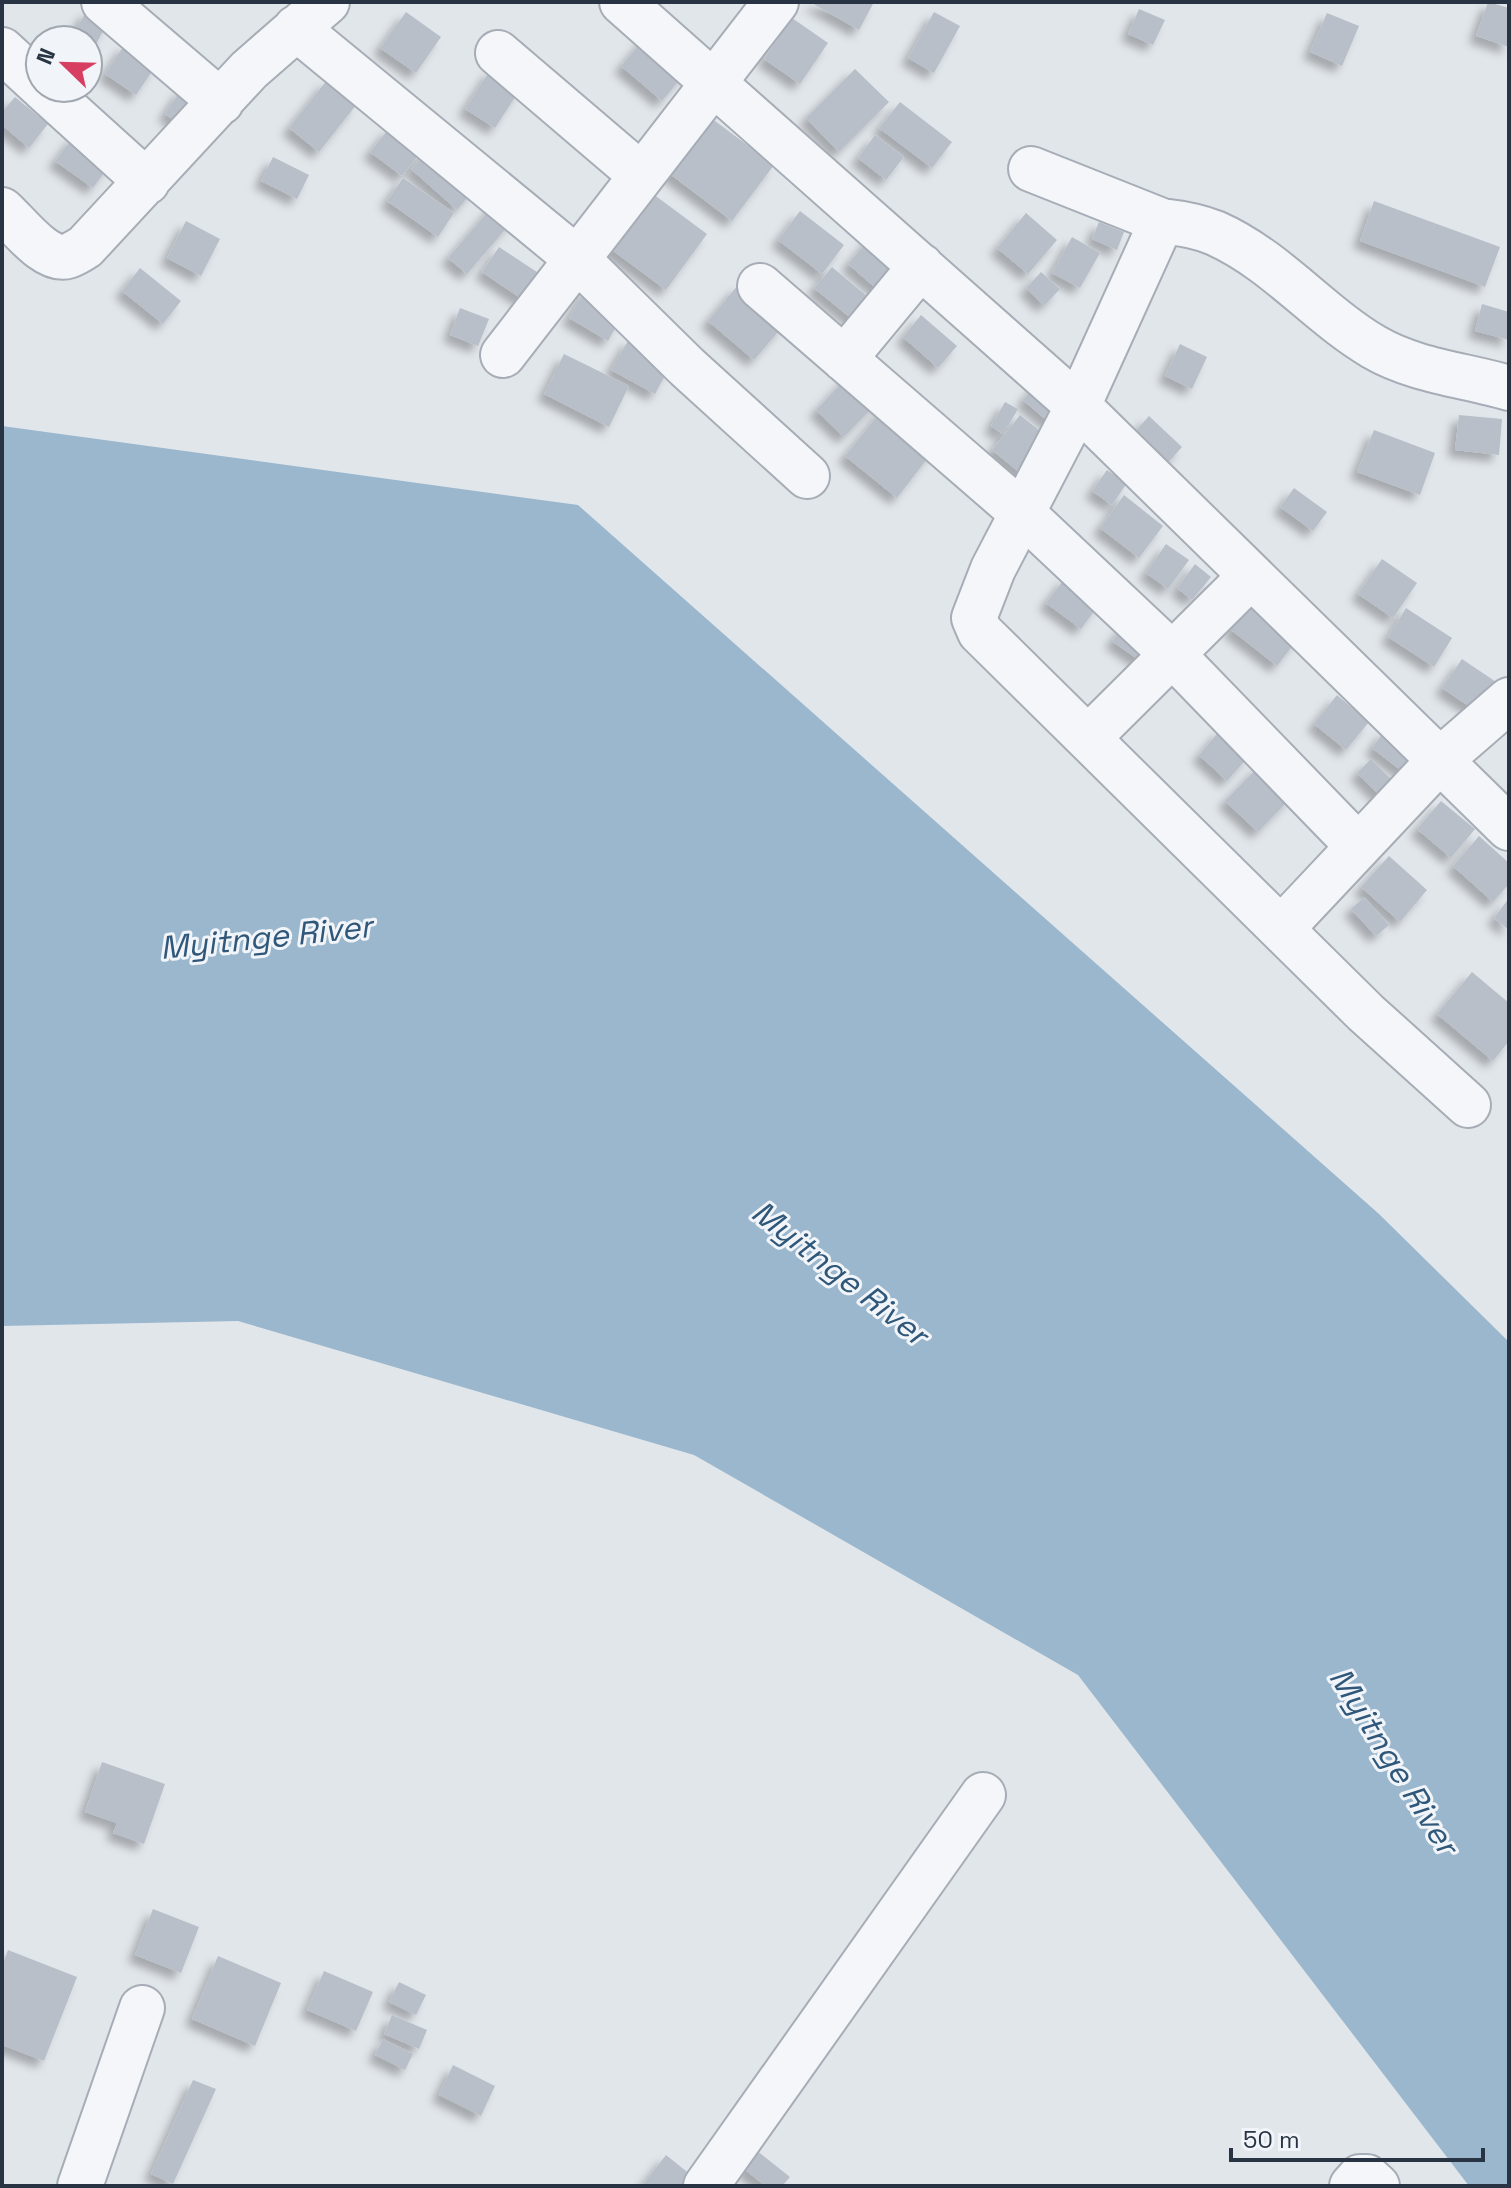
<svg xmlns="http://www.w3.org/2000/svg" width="1511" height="2188" font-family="'Space Grotesk',sans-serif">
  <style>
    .water { fill: #9ab7cd }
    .building { fill: #b8bfc9; filter: url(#shadow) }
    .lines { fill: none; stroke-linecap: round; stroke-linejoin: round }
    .minor-casing { stroke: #a6adb6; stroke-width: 48 }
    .minor { stroke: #f4f6f9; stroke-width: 44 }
    .labels { text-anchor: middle; stroke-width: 6; stroke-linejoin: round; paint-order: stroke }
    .water-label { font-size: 32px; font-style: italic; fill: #2f577a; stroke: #f1f4f8 }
  </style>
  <defs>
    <filter id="shadow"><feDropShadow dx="-7" dy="7" stdDeviation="4" flood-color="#0004"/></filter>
  </defs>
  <rect width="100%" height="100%" fill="#e1e6eb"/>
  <path class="water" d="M2 426 578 505 1379 1214 1509 1342V2186H1469L1078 1675 694 1455 238 1321 2 1326Z"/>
  <path class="building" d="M810 2H874L859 30Z
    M1488 2 1509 8V47L1476 36Z
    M1139 9 1165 20 1153 45 1128 34Z
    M87 10 108 22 90 55 88 40H70Z
    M406 12 441 37 416 73 380 48Z
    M934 12 960 26 934 73 908 58Z
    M1327 13 1359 26 1342 66 1310 52Z
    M792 18 828 43 800 84 764 59Z
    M648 34 689 69 662 101 621 66Z
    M125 44 157 64 136 95 105 74Z
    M491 69 521 88 495 128 465 109Z
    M855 69 889 102 839 152 806 118Z
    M327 80 357 104 319 152 289 128Z
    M182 88 202 101 184 127 165 114Z
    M15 97 48 124 29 148 2 125V112Z
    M900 102 952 142 932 168 879 128Z
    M707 115 774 165 732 221 666 171Z
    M390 127 422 151 402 176 370 152Z
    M75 135 112 162 93 188 55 161Z
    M875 135 904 157 886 180 858 158Z
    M434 143 479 184 457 210 411 169Z
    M273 157 309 175 297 199 261 181Z
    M403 178 454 213 438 237 387 201Z
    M649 191 707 234 666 290 608 247Z
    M497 201 516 217 467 274 448 258Z
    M1374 201 1500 247 1485 287 1360 241Z
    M800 211 844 245 822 274 778 240Z
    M1026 213 1057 240 1028 274 997 248Z
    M186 221 220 239 201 276 167 258Z
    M1099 222 1124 232 1117 250 1092 239Z
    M875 232 914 266 887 298 848 264Z
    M1072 237 1100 253 1080 288 1052 273Z
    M499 247 546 278 529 304 482 272Z
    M832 267 880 307 863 328 814 288Z
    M140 268 181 301 163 324 122 291Z
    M1041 272 1060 289 1044 306 1026 288Z
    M738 285 785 324 754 360 708 321Z
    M587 286 626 309 608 341 569 318Z
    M1482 304 1509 312V340L1475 331Z
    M460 308 489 319 478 346 450 335Z
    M921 315 957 346 938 368 903 337Z
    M629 339 672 363 655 394 611 370Z
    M1180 344 1207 357 1192 389 1165 376Z
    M564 354 629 386 609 427 544 394Z
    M852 372 881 399 844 437 816 410Z
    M1041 379 1070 403 1052 425 1023 400Z
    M1005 402 1018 409 1003 434 991 426Z
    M886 405 937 446 897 498 845 456Z
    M1020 415 1055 443 1026 478 992 450Z
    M1459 415 1502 419 1499 455 1455 450Z
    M1149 416 1182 447 1165 466 1132 435Z
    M1374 430 1435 453 1420 495 1357 472Z
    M1107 470 1127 483 1112 505 1092 491Z
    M1294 488 1327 512 1313 531 1280 507Z
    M1124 495 1163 526 1139 558 1100 528Z
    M1166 544 1189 560 1168 589 1146 573Z
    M1382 559 1417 583 1393 618 1358 594Z
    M1195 564 1211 577 1192 600 1177 588Z
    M1066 577 1100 603 1081 629 1046 603Z
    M1257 594 1304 631 1277 666 1230 629Z
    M1406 608 1452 638 1434 667 1388 637Z
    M1125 624 1155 646 1143 663 1112 641Z
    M1462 659 1505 688 1485 717 1442 688Z
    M1337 695 1369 722 1346 750 1314 724Z
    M1221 729 1250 755 1227 781 1199 755Z
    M1385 730 1425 762 1412 779 1372 748Z
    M1371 759 1400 788 1386 802 1357 773Z
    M1260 765 1293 796 1258 832 1225 801Z
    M1441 801 1475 829 1451 858 1417 829Z
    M1479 836 1509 863V884L1493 902 1453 866Z
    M1389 856 1427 890 1400 922 1361 887Z
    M1364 897 1389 925 1376 936 1351 909Z
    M1509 898V930L1494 918Z
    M1472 972 1509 1003V1041L1493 1061 1437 1014Z
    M102 1762 165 1784 144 1844 113 1833 117 1823 85 1812Z
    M153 1909 199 1927 181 1973 135 1955Z
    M8 1950 77 1977 44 2061 2 2045V1966Z
    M218 1956 281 1983 255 2046 192 2019Z
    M324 1971 373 1992 356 2031 307 2010Z
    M399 1982 426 1995 416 2015 389 2002Z
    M392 2015 427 2030 419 2049 384 2034Z
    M383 2039 413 2054 405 2070 375 2055Z
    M453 2065 495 2086 481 2116 439 2095Z
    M193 2080 216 2089 173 2184 151 2174Z
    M756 2150 790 2177 782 2186H765L743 2168Z
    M666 2155 691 2175 682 2186H642Z"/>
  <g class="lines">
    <g class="minor-casing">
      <path id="minor" d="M104 2 221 102
        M622 2 1078 406 1509 828
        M296 28 576 258 687 367 807 476
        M2 50 40 85
        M498 53 641 175
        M43 88 147 182
        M1031 169 1162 221 1078 406 993 569 974 618 980 632 1366 1013 1468 1105
        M2 210C18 224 46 263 68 256 74 254 80 250 85 247L249 70 327 2
        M1162 221C1180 223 1198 226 1215 233 1276 260 1318 314 1374 347 1415 371 1465 375 1509 388
        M760 286 1021 512 1172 654 1358 846
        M503 355 776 2
        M844 359 921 266
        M1088 738 1250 577
        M1281 929 1440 760 1509 700
        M80 2186 142 2008
        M706 2186 983 1795
        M1352 2186 1360 2177H1367L1377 2186"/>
    </g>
    <use href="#minor" class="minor"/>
  </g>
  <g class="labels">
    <g class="water-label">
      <text transform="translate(266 937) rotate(-6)" y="11">Myitnge River</text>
      <text transform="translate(840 1273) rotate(38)" y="11">Myitnge River</text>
      <text transform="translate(1394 1761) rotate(58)" y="11">Myitnge River</text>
    </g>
  </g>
  <rect width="1511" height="2188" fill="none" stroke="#283444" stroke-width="8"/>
  <g transform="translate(64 64) rotate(293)"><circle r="38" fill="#f1f4f8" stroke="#a1a7b0" stroke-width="2"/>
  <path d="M0-6L14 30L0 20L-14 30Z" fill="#d73f62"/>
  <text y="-12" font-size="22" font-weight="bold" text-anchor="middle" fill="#283444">N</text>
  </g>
  <path d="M1231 2148v12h252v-12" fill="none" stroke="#283444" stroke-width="4"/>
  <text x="1243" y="2148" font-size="24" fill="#283444" stroke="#f1f4f8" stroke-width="6" paint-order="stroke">50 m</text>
</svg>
